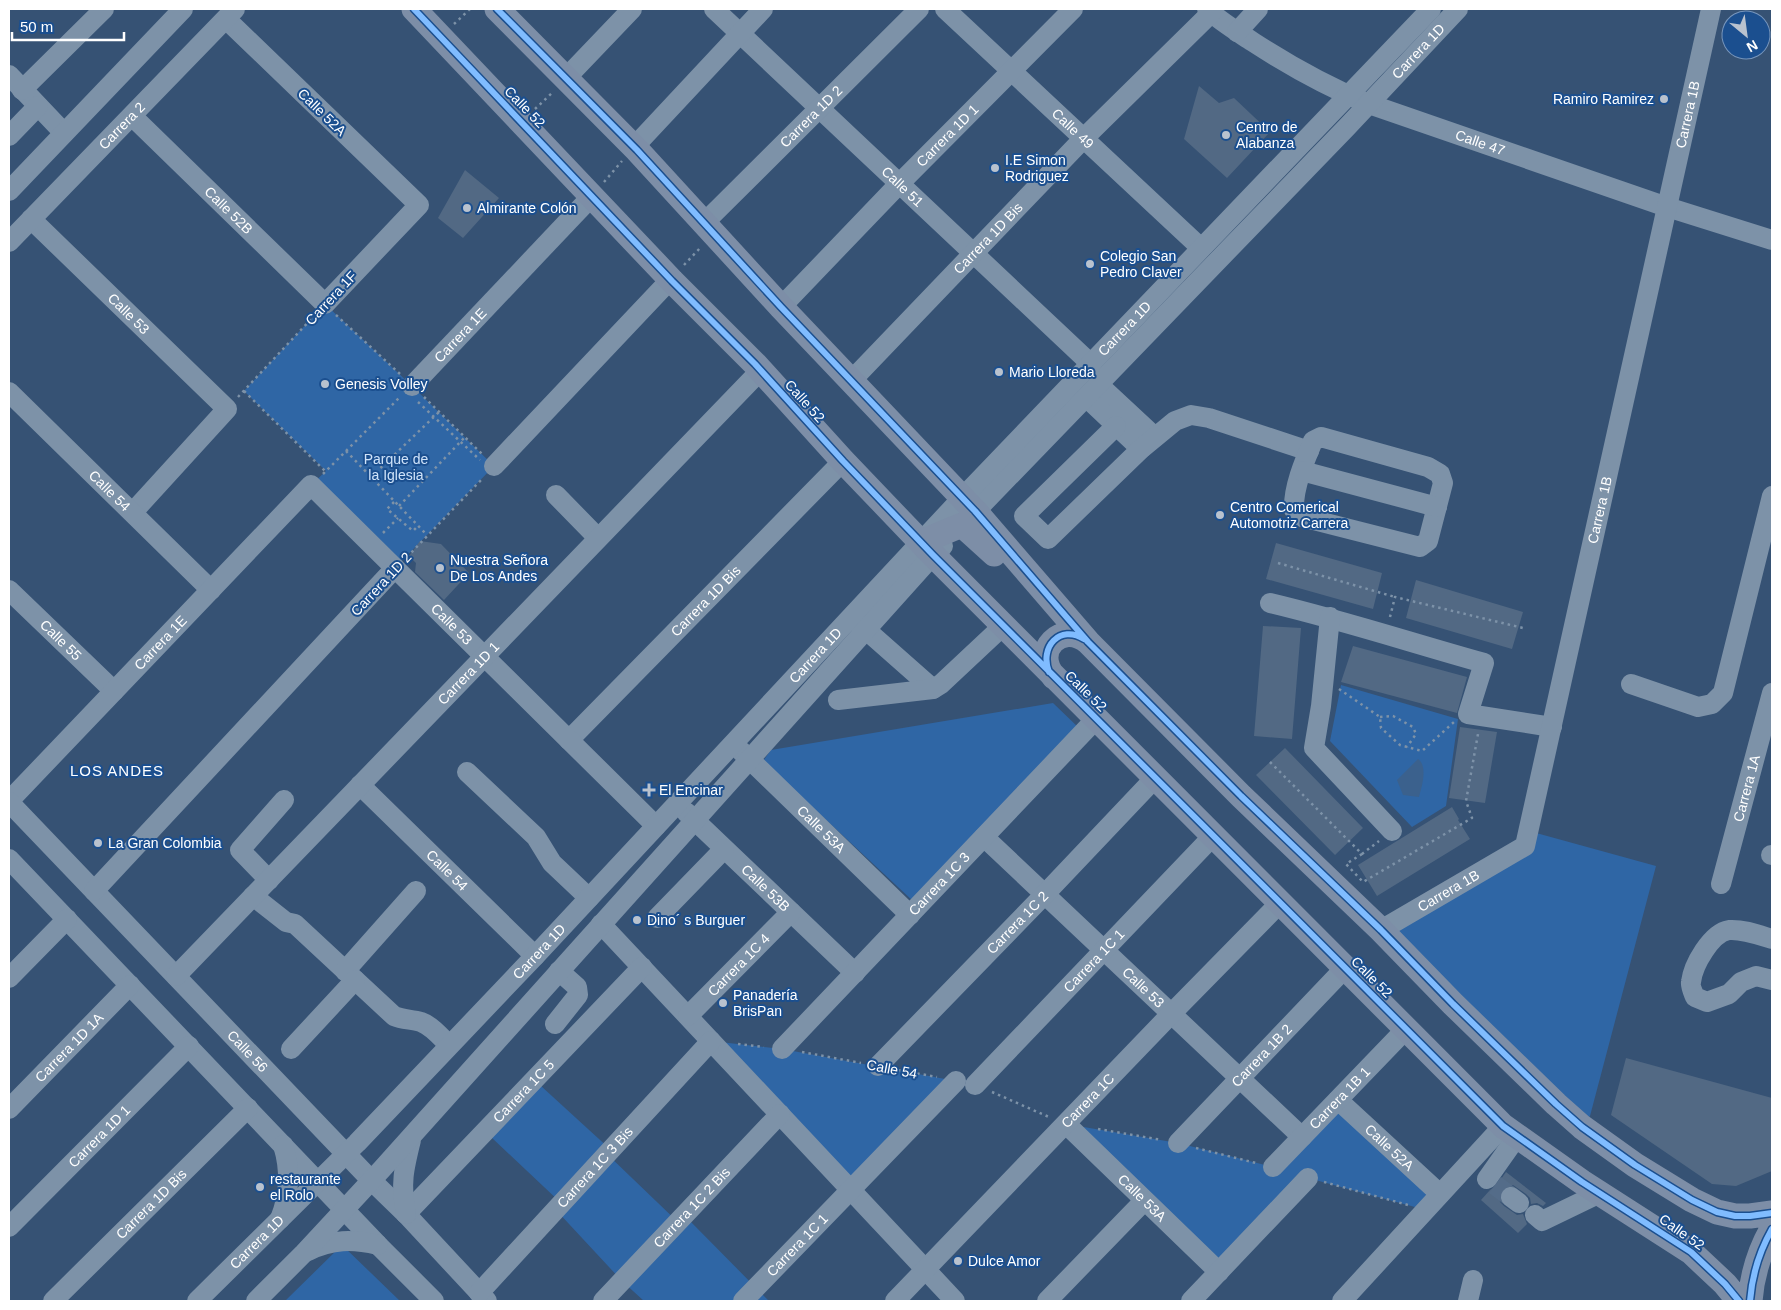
<svg xmlns="http://www.w3.org/2000/svg" width="1781" height="1310" font-family="Helvetica,sans-serif">
  <style>
    .green { fill: #2f66a5 }
    .water { fill: #3b618d }
    .building { fill: #526984 }
    .lines { fill: none; stroke-linecap: round; stroke-linejoin: round }
    .minor-tunnel { stroke: #546c89; stroke-width: 20; stroke-dasharray: 20 10; stroke-linecap: butt }
    .path { stroke: #7d92a8; stroke-width: 2.5; stroke-dasharray: 2.5 4; stroke-linecap: butt }
    .minor { stroke: #7d92a8; stroke-width: 20 }
    .major { stroke: #7d8ea7; stroke-width: 25 }
    .cycleway-casing { stroke: #1b4f8f; stroke-width: 9 }
    .cycleway { stroke: #80bcff; stroke-width: 6 }
    .poi-dot { fill: #b9c2ce; stroke: #1b4f8f; stroke-width: 2 }
    .labels { text-anchor: middle; stroke-width: 4; stroke-linejoin: round; paint-order: stroke }
    .street-label { font-size: 14px; fill: #fff; stroke: #1b4f8f }
    .poi-label { font-size: 14px; fill: #fff; stroke: #1b4f8f; text-anchor: start }
    .park-label { font-size: 14px; fill: #cfe3fa; stroke: #1b4f8f }
    .neighbourhood-label { font-size: 15px; letter-spacing: 1px; fill: #fff; stroke: #1b4f8f }
  </style>
  <rect width="100%" height="100%" fill="#365274"/>
  <path class="green" d="M325 304 412 386 494 466 395 568 311 485 326 471 244 391Z
    M1341 685 1458 719 1446 806 1412 827 1330 741Z
    M1053 703 1079 728 913 901 763 761 771 750Z
    M1529 831 1656 866 1590 1116 1582 1127 1381 930 1525 846Z
    M711 1041 782 1049 956 1081 850 1189Z
    M541 1086 611 1150 607 1154 683 1227 690 1221 769 1301H644L622 1281 556 1210 561 1203 491 1137Z
    M1338 1100 1440 1194 1426 1210 1308 1178 1219 1272 1066 1124 1178 1143 1273 1167Z
    M342 1245 400 1301H285Z"/>
  <path class="water" d="M1418 759C1428 766 1422 786 1419 797L1403 795 1397 780Z"/>
  <path class="building" d="M1199 86 1219 103 1234 98 1270 132 1227 178 1184 139Z
    M465 170 499 198 463 238 438 218Z
    M420 541 441 544 469 573 444 600 415 572 416 563 409 556Z
    M1276 543 1382 573 1373 609 1266 579Z
    M1416 580 1523 612 1512 649 1406 618Z
    M1263 626 1301 628 1292 739 1254 736Z
    M1353 646 1467 677 1457 713 1341 682Z
    M1460 727 1497 732 1485 803 1449 798Z
    M1285 748 1363 828 1335 855 1256 775Z
    M1452 807 1459 819 1458 820 1470 839 1377 896 1358 865Z
    M1626 1058 1772 1098V1171L1736 1186 1712 1184 1611 1115Z
    M1506 1172 1546 1203 1543 1206 1537 1203 1531 1204 1530 1198 1526 1194 1513 1185 1507 1186 1502 1190 1499 1196 1500 1202 1504 1206 1517 1215 1523 1214 1527 1224 1518 1233 1481 1200 1490 1190 1496 1186Z"/>
  <g class="lines">
    <path class="minor-tunnel" d="M1495 1185 1511 1197"/>
    <path class="path" d="M454 24 470 9
      M535 109 553 92
      M604 182 622 161
      M684 265 701 247
      M336 315 400 374
      M244 391 326 472
      M238 397 313 317
      M424 397 482 454
      M418 402 480 460
      M346 451 427 535
      M323 474 400 397
      M371 477 439 412
      M394 502 387 509 413 531 418 526
      M399 506 465 437
      M383 533 398 518
      M407 557 483 478
      M1278 563 1395 597
      M1390 617 1395 597 1523 628
      M1339 689 1380 717 1381 728 1400 745 1422 751 1454 722
      M1380 717 1393 716 1413 727 1416 734 1407 747
      M1270 762 1362 854 1379 841
      M1362 854 1346 864 1363 882 1472 818 1466 801 1478 734
      M738 1044 764 1047
      M802 1052 861 1063
      M898 1070 937 1077
      M992 1092 1049 1117
      M1098 1129 1162 1140
      M1196 1148 1256 1163
      M1324 1182 1408 1205"/>
    <g class="minor">
      <path id="s1" d="M714 9 1091 364"/>
      <path id="s2" d="M945 9 1201 248"/>
      <path id="s3" d="M1207 9C1221 22 1238 32 1253 42 1290 66 1328 87 1369 104L1667 207 1772 240"/>
      <path d="M1237 32 1258 9"/>
      <path d="M9 75 64 133"/>
      <path d="M566 78 632 9"/>
      <path d="M22 90 104 9"/>
      <path id="s4" d="M132 116 325 304 419 205 226 19"/>
      <path d="M9 136 38 106"/>
      <path d="M634 147 763 9"/>
      <path d="M9 191 183 9"/>
      <path id="s5" d="M31 219 227 409 133 512"/>
      <path id="s6" d="M704 223 919 9"/>
      <path id="s7" d="M9 242 235 9"/>
      <path id="s8" d="M781 307 900 183 1073 9"/>
      <path id="s9" d="M851 381 1084 138 1211 13"/>
      <path d="M1098 384 1155 437"/>
      <path id="s10" d="M412 386 592 196"/>
      <path id="s11" d="M9 392 211 590"/>
      <path d="M1086 397 1141 449"/>
      <path d="M1116 426 1024 516 1048 539 1141 449 1175 421 1191 415 1209 418 1309 451"/>
      <path d="M1321 437 1428 467 1440 474 1443 483 1428 541 1420 547 1302 517 1294 510C1293 488 1304 462 1313 441Z"/>
      <path d="M494 466 671 279"/>
      <path d="M1302 471 1437 507"/>
      <path d="M556 495 598 538"/>
      <path id="s12" d="M966 521 1346 128 1458 9"/>
      <path id="s13" d="M9 590 114 691"/>
      <path d="M1270 603C1342 620 1412 643 1484 663L1468 714 1552 727"/>
      <path d="M1330 617 1321 706 1314 748 1392 831"/>
      <path d="M856 621 933 689"/>
      <path d="M1631 684 1698 707 1712 704 1723 693 1772 496"/>
      <path d="M838 700 933 689 941 684 1004 625"/>
      <path id="s14" d="M569 740 843 461"/>
      <path id="s15" d="M741 751 910 915"/>
      <path d="M467 772 536 837 552 863 589 898"/>
      <path id="s16" d="M360 785 535 956"/>
      <path id="s17" d="M9 801 311 485 656 826"/>
      <path id="s18" d="M9 802 371 1180 406 1214 487 1301"/>
      <path id="s19" d="M686 812 855 973"/>
      <path id="s20" d="M984 837 1302 1137"/>
      <path d="M1771 855H1772"/>
      <path d="M9 859 378 1245 434 1301"/>
      <path d="M269 880 240 850 284 800"/>
      <path id="s21" d="M1721 884 1772 693"/>
      <path d="M94 891 395 568"/>
      <path d="M253 896 286 922 295 924 394 1016C403 1020 412 1019 421 1022 432 1026 441 1037 449 1045"/>
      <path d="M657 918 724 849"/>
      <path d="M601 924 955 1301"/>
      <path id="s22" d="M1381 930 1525 846 1711 9"/>
      <path d="M1772 939C1759 935 1743 929 1729 930 1711 933 1693 965 1691 982 1690 986 1693 992 1695 997L1707 1002 1729 994 1741 982 1756 976 1772 980"/>
      <path d="M345 971 416 891"/>
      <path id="s23" d="M176 976 761 370"/>
      <path d="M9 978 67 919"/>
      <path id="s24" d="M688 1016 791 912"/>
      <path d="M555 1024 578 995 577 987 559 971"/>
      <path d="M291 1049 355 980"/>
      <path id="s25" d="M782 1049 1096 719"/>
      <path id="s26" d="M878 1066 1045 894 1155 778"/>
      <path id="s27" d="M975 1085 1213 836"/>
      <path id="s28" d="M1338 1100 1440 1194"/>
      <path id="s29" d="M9 1109 130 985"/>
      <path id="s30" d="M1066 1124 1219 1272"/>
      <path id="s31" d="M1178 1143 1345 968"/>
      <path id="s32" d="M1273 1167 1406 1029"/>
      <path d="M1487 1179 1511 1145 1516 1135"/>
      <path d="M1511 1197 1519 1203"/>
      <path id="s33" d="M406 1214 642 967"/>
      <path d="M406 1214C400 1184 404 1168 411 1140"/>
      <path d="M1535 1215 1542 1221 1600 1193"/>
      <path d="M280 1219C290 1194 291 1171 283 1145"/>
      <path id="s34" d="M9 1227 189 1046"/>
      <path d="M308 1251C332 1239 353 1239 378 1245"/>
      <path id="s35" d="M479 1293 711 1041"/>
      <path id="s36" d="M53 1301 248 1108"/>
      <path id="s37" d="M197 1301 357 1143 535 956 962 498 1431 9"/>
      <path d="M256 1301 304 1253 382 1169 933 555 943 546"/>
      <path id="s38" d="M603 1301 780 1114"/>
      <path id="s39" d="M743 1301 956 1081"/>
      <path id="s40" d="M895 1301 1172 1013 1280 903"/>
      <path d="M1047 1301 1144 1201"/>
      <path d="M1191 1301 1308 1178"/>
      <path d="M1342 1301 1503 1126"/>
      <path d="M1468 1301 1473 1280"/>
    </g>
    <path class="major" d="M414 9 672 281 755 364 843 461 933 555 1503 1126 1582 1182 1691 1252 1725 1284 1739 1301
      M497 9 637 150 781 307 975 511 1088 642 1241 796 1381 930 1453 1004 1556 1104 1582 1127 1635 1165 1692 1200 1717 1212 1735 1216H1750L1772 1213
      M921 542 962 525 994 554
      M1054 677C1031 651 1062 620 1088 642
      M1750 1301C1752 1275 1759 1252 1772 1229"/>
    <g class="cycleway-casing">
      <path id="cycleway" d="M414 9 672 281 755 364 843 461 933 555 1503 1126 1582 1182 1691 1252 1725 1284 1739 1301
        M497 9 637 150 781 307 975 511 1088 642 1241 796 1381 930 1453 1004 1556 1104 1582 1127 1635 1165 1692 1200 1717 1212 1735 1216H1750L1772 1213
        M1049 672C1039 647 1060 624 1084 639
        M1750 1301C1752 1275 1759 1252 1772 1229"/>
    </g>
    <use href="#cycleway" class="cycleway"/>
  </g>
  <g class="poi-dot">
    <circle cx="1664" cy="99" r="5"/>
    <circle cx="1226" cy="135" r="5"/>
    <circle cx="995" cy="168" r="5"/>
    <circle cx="467" cy="208" r="5"/>
    <circle cx="1090" cy="264" r="5"/>
    <circle cx="999" cy="372" r="5"/>
    <circle cx="325" cy="384" r="5"/>
    <circle cx="1220" cy="515" r="5"/>
    <circle cx="440" cy="568" r="5"/>
    <path d="M646.5 782.5h5v5h5v5h-5v5h-5v-5h-5v-5h5z"/>
    <circle cx="98" cy="843" r="5"/>
    <circle cx="637" cy="920" r="5"/>
    <circle cx="723" cy="1003" r="5"/>
    <circle cx="260" cy="1187" r="5"/>
    <circle cx="958" cy="1261" r="5"/>
  </g>
  <g class="labels">
    <g class="street-label">
      <text dy="5" stroke="none"><textPath href="#s12" startOffset="652">Carrera 1D</textPath></text>
      <text transform="translate(525 107) rotate(46)" y="5">Calle 52</text>
      <text transform="translate(322 112) rotate(44)" y="5">Calle 52A</text>
      <text dy="5" stroke="none"><textPath href="#s22" startOffset="916">Carrera 1B</textPath></text>
      <text dy="5" stroke="none"><textPath href="#s6" startOffset="151">Carrera 1D 2</textPath></text>
      <text dy="5" stroke="none"><textPath href="#s7" startOffset="162">Carrera 2</textPath></text>
      <text dy="5" stroke="none"><textPath href="#s2" startOffset="175">Calle 49</textPath></text>
      <text dy="5" stroke="none"><textPath href="#s8" startOffset="239">Carrera 1D 1</textPath></text>
      <text dy="5" stroke="none"><textPath href="#s3" startOffset="306">Calle 47</textPath></text>
      <text dy="5" stroke="none"><textPath href="#s1" startOffset="259">Calle 51</textPath></text>
      <text dy="5" stroke="none"><textPath href="#s4" startOffset="135">Calle 52B</textPath></text>
      <text dy="5" stroke="none"><textPath href="#s9" startOffset="198">Carrera 1D Bis</textPath></text>
      <text transform="translate(331 298) rotate(-47)" y="5">Carrera 1F</text>
      <text dy="5" stroke="none"><textPath href="#s5" startOffset="136">Calle 53</textPath></text>
      <text dy="5" stroke="none"><textPath href="#s37" startOffset="1344">Carrera 1D</textPath></text>
      <text dy="5" stroke="none"><textPath href="#s10" startOffset="70">Carrera 1E</textPath></text>
      <text transform="translate(805 401) rotate(48)" y="5">Calle 52</text>
      <text dy="5" stroke="none"><textPath href="#s11" startOffset="141">Calle 54</textPath></text>
      <text dy="5" stroke="none"><textPath href="#s22" startOffset="511">Carrera 1B</textPath></text>
      <text transform="translate(381 584) rotate(-47)" y="5">Carrera 1D 2</text>
      <text dy="5" stroke="none"><textPath href="#s14" startOffset="195">Carrera 1D Bis</textPath></text>
      <text dy="5" stroke="none"><textPath href="#s17" startOffset="635">Calle 53</textPath></text>
      <text dy="5" stroke="none"><textPath href="#s13" startOffset="72">Calle 55</textPath></text>
      <text dy="5" stroke="none"><textPath href="#s17" startOffset="219">Carrera 1E</textPath></text>
      <text dy="5" stroke="none"><textPath href="#s37" startOffset="894">Carrera 1D</textPath></text>
      <text dy="5" stroke="none"><textPath href="#s23" startOffset="421">Carrera 1D 1</textPath></text>
      <text transform="translate(1086 691) rotate(44)" y="5">Calle 52</text>
      <text dy="5" stroke="none"><textPath href="#s21" startOffset="99">Carrera 1A</textPath></text>
      <text dy="5" stroke="none"><textPath href="#s15" startOffset="112">Calle 53A</textPath></text>
      <text dy="5" stroke="none"><textPath href="#s16" startOffset="122">Calle 54</textPath></text>
      <text dy="5" stroke="none"><textPath href="#s25" startOffset="228">Carrera 1C 3</textPath></text>
      <text dy="5" stroke="none"><textPath href="#s19" startOffset="110">Calle 53B</textPath></text>
      <text dy="5" stroke="none"><textPath href="#s22" startOffset="78">Carrera 1B</textPath></text>
      <text dy="5" stroke="none"><textPath href="#s26" startOffset="200">Carrera 1C 2</textPath></text>
      <text dy="5" stroke="none"><textPath href="#s37" startOffset="489">Carrera 1D</textPath></text>
      <text dy="5" stroke="none"><textPath href="#s27" startOffset="172">Carrera 1C 1</textPath></text>
      <text dy="5" stroke="none"><textPath href="#s24" startOffset="72">Carrera 1C 4</textPath></text>
      <text transform="translate(1372 977) rotate(45)" y="5">Calle 52</text>
      <text dy="5" stroke="none"><textPath href="#s20" startOffset="219">Calle 53</textPath></text>
      <text dy="5" stroke="none"><textPath href="#s29" startOffset="86">Carrera 1D 1A</textPath></text>
      <text dy="5" stroke="none"><textPath href="#s18" startOffset="345">Calle 56</textPath></text>
      <text dy="5" stroke="none"><textPath href="#s31" startOffset="121">Carrera 1B 2</textPath></text>
      <text transform="translate(892 1069) rotate(11)" y="5">Calle 54</text>
      <text dy="5" stroke="none"><textPath href="#s33" startOffset="170">Carrera 1C 5</textPath></text>
      <text dy="5" stroke="none"><textPath href="#s32" startOffset="96">Carrera 1B 1</textPath></text>
      <text dy="5" stroke="none"><textPath href="#s40" startOffset="278">Carrera 1C</textPath></text>
      <text dy="5" stroke="none"><textPath href="#s34" startOffset="128">Carrera 1D 1</textPath></text>
      <text dy="5" stroke="none"><textPath href="#s28" startOffset="70">Calle 52A</textPath></text>
      <text dy="5" stroke="none"><textPath href="#s35" startOffset="171">Carrera 1C 3 Bis</textPath></text>
      <text dy="5" stroke="none"><textPath href="#s30" startOffset="106">Calle 53A</textPath></text>
      <text dy="5" stroke="none"><textPath href="#s36" startOffset="138">Carrera 1D Bis</textPath></text>
      <text dy="5" stroke="none"><textPath href="#s38" startOffset="129">Carrera 1C 2 Bis</textPath></text>
      <text transform="translate(1682 1232) rotate(35)" y="5">Calle 52</text>
      <text dy="5" stroke="none"><textPath href="#s37" startOffset="84">Carrera 1D</textPath></text>
      <text dy="5" stroke="none"><textPath href="#s39" startOffset="78">Carrera 1C 1</textPath></text>
    </g>
    <g class="poi-label">
      <text x="1654" y="104" text-anchor="end">Ramiro Ramirez</text>
      <text x="1236" y="132">Centro de<tspan x="1236" dy="16">Alabanza</tspan></text>
      <text x="1005" y="165">I.E Simon<tspan x="1005" dy="16">Rodriguez</tspan></text>
      <text x="477" y="213">Almirante Colón</text>
      <text x="1100" y="261">Colegio San<tspan x="1100" dy="16">Pedro Claver</tspan></text>
      <text x="1009" y="377">Mario Lloreda</text>
      <text x="335" y="389">Genesis Volley</text>
      <text x="1230" y="512">Centro Comerical<tspan x="1230" dy="16">Automotriz Carrera</tspan></text>
      <text x="450" y="565">Nuestra Señora<tspan x="450" dy="16">De Los Andes</tspan></text>
      <text x="659" y="795">El Encinar</text>
      <text x="108" y="848">La Gran Colombia</text>
      <text x="647" y="925">Dino´ s Burguer</text>
      <text x="733" y="1000">Panadería<tspan x="733" dy="16">BrisPan</tspan></text>
      <text x="270" y="1184">restaurante<tspan x="270" dy="16">el Rolo</tspan></text>
      <text x="968" y="1266">Dulce Amor</text>
    </g>
    <g class="park-label">
      <text x="396" y="464">Parque de<tspan x="396" dy="16">la Iglesia</tspan></text>
    </g>
    <g class="neighbourhood-label">
      <text x="117" y="776">LOS ANDES</text>
    </g>
  </g>
  <rect width="1781" height="1310" fill="none" stroke="#ffffff" stroke-width="20"/>
  <g transform="translate(1746 35) rotate(151)"><circle r="24" fill="#1b4f8f" stroke="#7695bc"/>
  <path d="M0-4L9 19L0 12L-9 19Z" fill="#b9c2ce"/>
  <text y="-8" font-size="14" font-weight="bold" text-anchor="middle" fill="#ffffff">N</text>
  </g>
  <path d="M12 32v8h112v-8" fill="none" stroke="#ffffff" stroke-width="2.5"/>
  <text x="20" y="32" font-size="15" fill="#ffffff" stroke="#1b4f8f" stroke-width="4" paint-order="stroke">50 m</text>
</svg>
